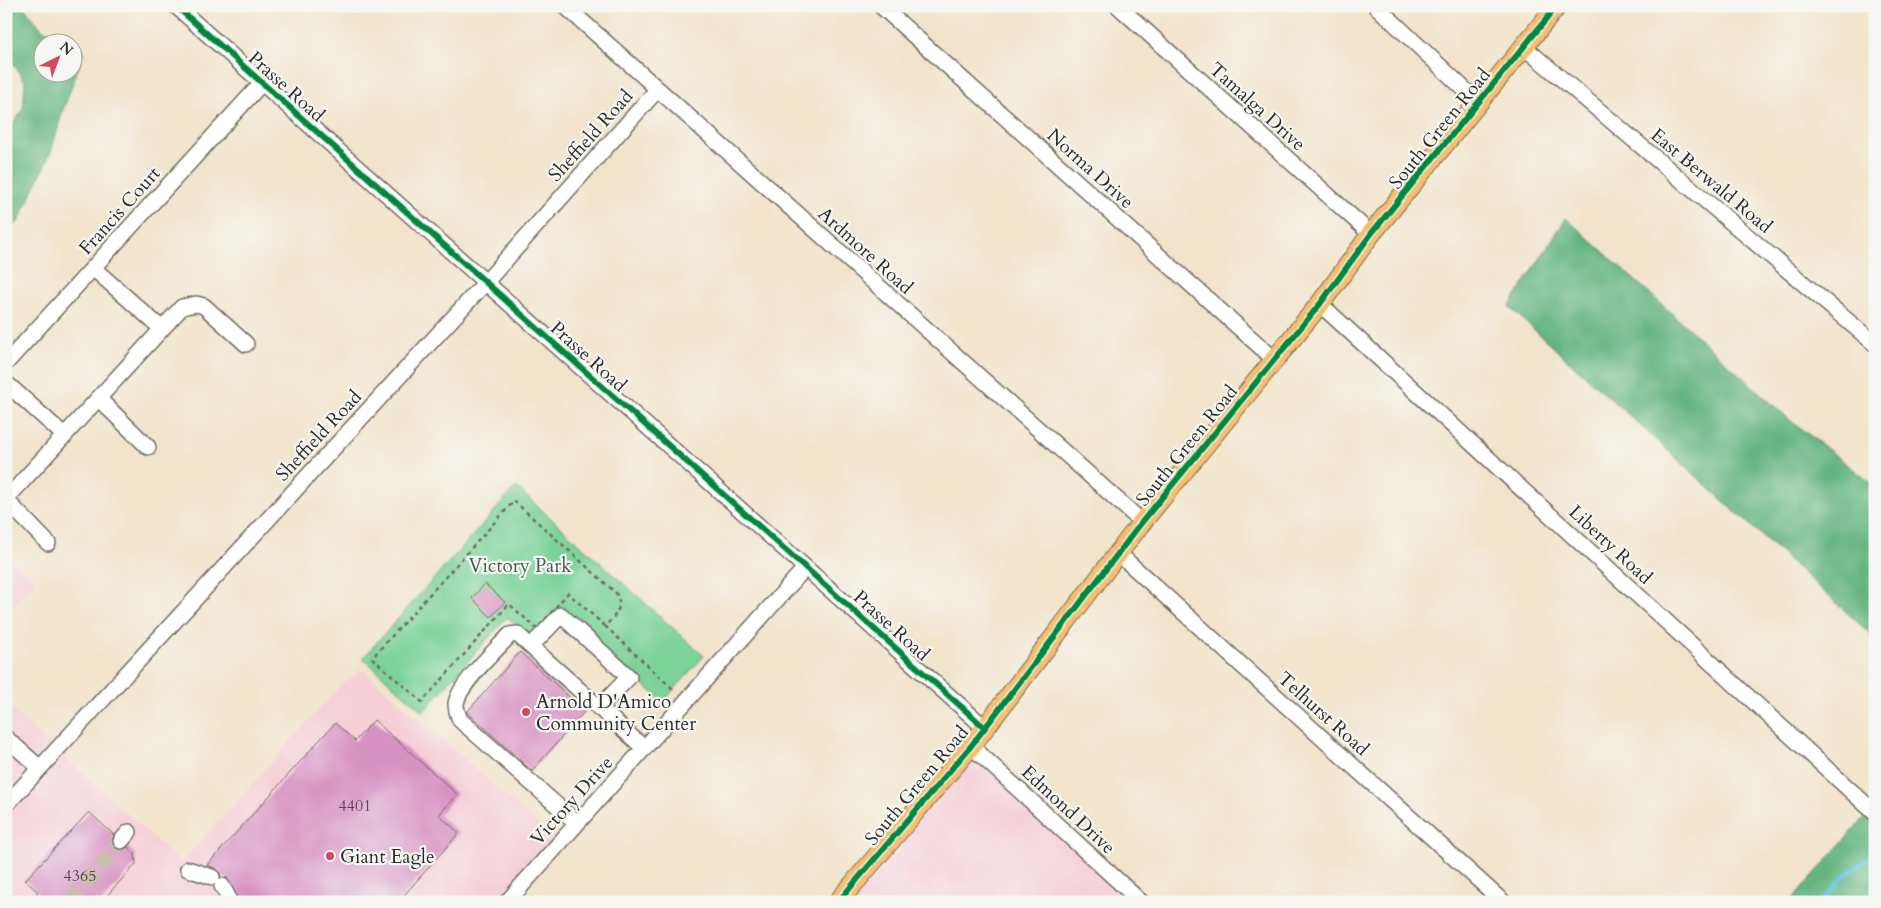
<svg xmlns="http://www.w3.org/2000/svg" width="1881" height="908" font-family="Cardo,serif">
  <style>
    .built { fill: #f6cfd8 }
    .green { fill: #7cd398; stroke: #547f62 }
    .forest { fill: #65b580; stroke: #487056; fill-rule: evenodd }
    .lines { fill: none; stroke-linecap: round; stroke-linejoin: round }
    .stream { stroke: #5dbfdb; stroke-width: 4.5 }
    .building { fill: #d791c3 }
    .minor-tunnel { stroke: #cabfab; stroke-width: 15; stroke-dasharray: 15 8; stroke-linecap: butt }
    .minor-casing { stroke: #716c63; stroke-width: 18 }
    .major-casing { stroke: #716c63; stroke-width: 21 }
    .path { stroke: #716c63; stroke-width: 2.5; stroke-dasharray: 4 4; stroke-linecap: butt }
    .minor { stroke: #fff; stroke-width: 15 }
    .major { stroke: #f9be6d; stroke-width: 19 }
    .cycleway-casing { stroke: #f6f6f2; stroke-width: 9 }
    .cycleway { stroke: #00873e; stroke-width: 6 }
    .poi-dot { fill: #d1495b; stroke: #f6f6f2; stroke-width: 2 }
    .labels { text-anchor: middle; stroke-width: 4.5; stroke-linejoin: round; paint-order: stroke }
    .number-label { font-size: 16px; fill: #564451 }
    .street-label { font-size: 19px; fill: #2b2b2b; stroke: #f6f6f2 }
    .park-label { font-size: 19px; fill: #435d4c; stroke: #f6f6f2 }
    .poi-label { font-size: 19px; fill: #2b2b2b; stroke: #f6f6f2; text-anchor: start }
  </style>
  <rect width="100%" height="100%" fill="#f6f6f2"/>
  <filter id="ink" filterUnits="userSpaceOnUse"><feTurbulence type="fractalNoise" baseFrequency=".02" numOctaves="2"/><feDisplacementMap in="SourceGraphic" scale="10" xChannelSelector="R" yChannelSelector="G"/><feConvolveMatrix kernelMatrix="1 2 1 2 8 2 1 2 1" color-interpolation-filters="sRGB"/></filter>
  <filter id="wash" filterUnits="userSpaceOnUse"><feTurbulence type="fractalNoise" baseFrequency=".0096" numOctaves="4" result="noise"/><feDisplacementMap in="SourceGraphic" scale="20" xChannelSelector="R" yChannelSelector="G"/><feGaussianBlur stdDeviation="1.12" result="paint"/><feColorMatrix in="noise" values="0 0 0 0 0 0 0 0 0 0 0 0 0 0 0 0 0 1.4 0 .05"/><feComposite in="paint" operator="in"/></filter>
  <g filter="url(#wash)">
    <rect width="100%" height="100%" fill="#f2e4cb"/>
    <path class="built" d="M6 556 36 581 6 614Z
      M362 669 559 843 507 902H6V704L181 863 341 685Z
      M971 746 1134 902H838Z"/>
    <path class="green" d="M516 487 704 656 663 702 558 609 531 638 507 617 423 712 363 658Z"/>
    <path class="forest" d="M6 6H23L43 30 73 38 84 50 80 64 62 113 52 150 19 221 6 231V135L23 109 25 82 6 52ZM42 42H72V72H42Z
      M1566 218 1790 420 1875 486V638L1509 307Z
      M1871 810 1875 813V902H1790Z"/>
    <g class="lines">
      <path class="stream" d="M1822 902 1844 876 1875 854"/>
    </g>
    <g id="blocks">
      <path class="building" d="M485 584 505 602 491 617 472 598Z
        M520 652 585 711 532 771 467 712Z
        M374 720 457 794 439 815 459 833 398 902H243L237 897 227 878 221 877 219 871 215 868 207 865 335 723 355 741Z
        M89 812 114 835 112 840 114 848 120 850 128 847 135 854 136 864 101 902H42L35 896 38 892 25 880Z"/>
    </g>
  </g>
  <g filter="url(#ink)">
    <use href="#blocks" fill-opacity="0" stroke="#716c63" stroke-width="1"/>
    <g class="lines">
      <path class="minor-tunnel" d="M69 902 121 841"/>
      <g class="minor-casing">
        <path id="minor" d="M176 6 984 727
          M565 6 1142 522
          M881 6 1275 360
          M1118 6 1371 234
          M1376 6 1479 103
          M1524 47 1875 344
          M93 268 162 329
          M1320 304 1875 813
          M6 363 261 84
          M6 383 65 436
          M99 399 148 447
          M48 543 9 503 8 497 182 307 196 304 204 306 246 344
          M1119 554 1503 902
          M531 646 561 615 629 677 599 708
          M6 738 40 768
          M971 746 1141 902
          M6 805 485 283 657 90
          M577 823 460 720C458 715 456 709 456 704 458 685 496 650 510 635L517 634 644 748
          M121 841 129 832
          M188 869 212 877
          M222 886 227 895 229 902
          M507 902 805 568"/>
      </g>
      <g class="major-casing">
        <path id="major" d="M838 902 971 746 1142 522 1320 304 1371 234 1557 6"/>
      </g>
      <path class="path" d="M514 501 616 593C624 608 615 616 605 626L568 593 537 629 509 604 422 702 372 658Z
        M605 626 674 690"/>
      <use href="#minor" class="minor"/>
      <use href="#major" class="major"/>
      <g class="cycleway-casing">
        <path id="cycleway" d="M176 6 984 727
          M838 902 971 746 1142 522 1320 304 1371 234 1557 6"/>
      </g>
      <use href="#cycleway" class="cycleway"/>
    </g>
  </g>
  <g class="poi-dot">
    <circle cx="526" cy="712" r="5"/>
    <circle cx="330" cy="856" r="5"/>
  </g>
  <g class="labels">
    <g class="number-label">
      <text x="355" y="811">4401</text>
      <text x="80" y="881">4365</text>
    </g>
    <g class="street-label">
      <text transform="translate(287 86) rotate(42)" y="7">Prasse Road</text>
      <text transform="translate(1258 106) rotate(42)" y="7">Tamalga Drive</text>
      <text transform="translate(1439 128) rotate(-51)" y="7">South Green Road</text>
      <text transform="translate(590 135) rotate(-48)" y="7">Sheffield Road</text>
      <text transform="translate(1091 168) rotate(42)" y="7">Norma Drive</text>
      <text transform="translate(1712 180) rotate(40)" y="7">East Berwald Road</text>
      <text transform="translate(119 210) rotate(-48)" y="7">Francis Court</text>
      <text transform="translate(866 250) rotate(42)" y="7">Ardmore Road</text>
      <text transform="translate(589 356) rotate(42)" y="7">Prasse Road</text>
      <text transform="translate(318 435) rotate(-47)" y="7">Sheffield Road</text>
      <text transform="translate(1186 445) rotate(-51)" y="7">South Green Road</text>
      <text transform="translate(1611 544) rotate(43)" y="7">Liberty Road</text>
      <text transform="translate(892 625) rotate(42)" y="7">Prasse Road</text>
      <text transform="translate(1324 713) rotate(42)" y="7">Telhurst Road</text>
      <text transform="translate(916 785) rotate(-50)" y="7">South Green Road</text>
      <text transform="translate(571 800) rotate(-48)" y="7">Victory Drive</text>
      <text transform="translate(1069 809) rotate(43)" y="7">Edmond Drive</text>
    </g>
    <g class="park-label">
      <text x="520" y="572">Victory Park</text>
    </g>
    <g class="poi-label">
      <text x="536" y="708">Arnold D'Amico<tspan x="536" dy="22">Community Center</tspan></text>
      <text x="340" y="863">Giant Eagle</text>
    </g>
  </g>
  <rect width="1881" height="908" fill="none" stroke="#f6f6f2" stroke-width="25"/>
  <g transform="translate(58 58) rotate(42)"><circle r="24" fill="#f6f6f2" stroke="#a5a5a2"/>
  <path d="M0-4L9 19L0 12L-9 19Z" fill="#d1495b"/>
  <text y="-8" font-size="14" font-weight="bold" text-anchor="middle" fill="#2b2b2b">N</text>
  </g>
</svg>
